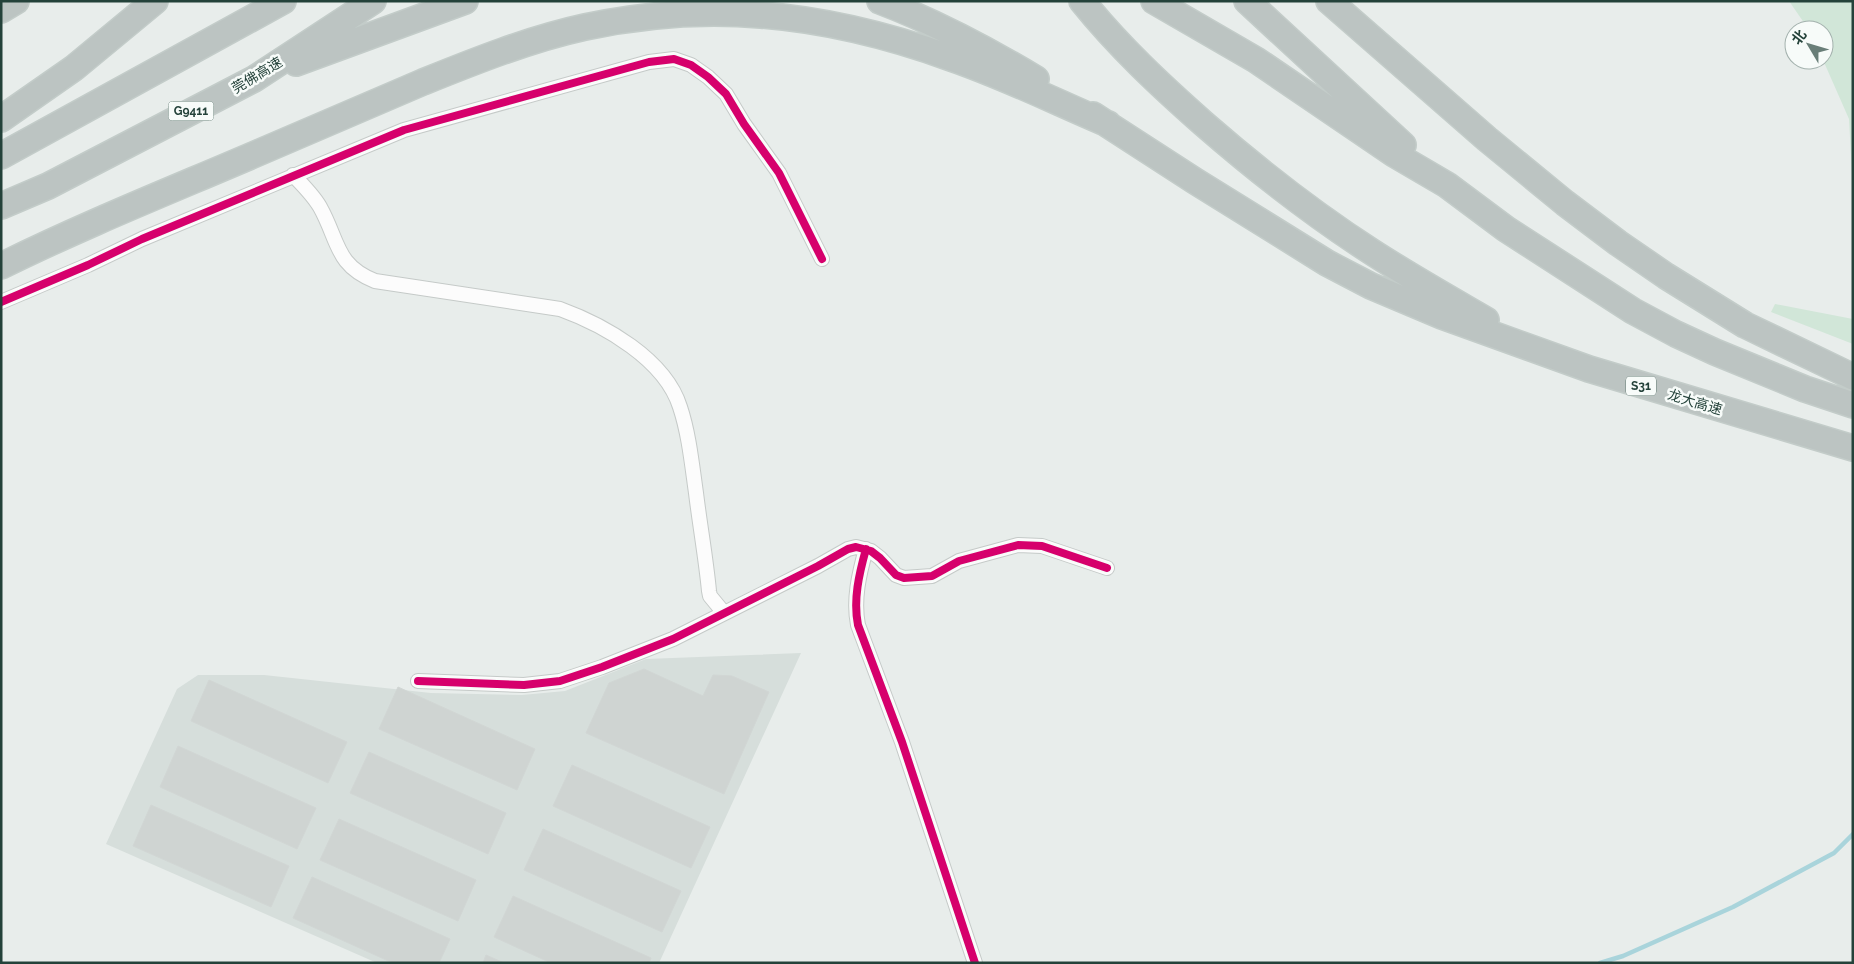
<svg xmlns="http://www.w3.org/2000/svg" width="1854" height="964" font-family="Raleway,'Noto Sans SC',sans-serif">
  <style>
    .built { fill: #d6dedb }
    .green { fill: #d1e6d8 }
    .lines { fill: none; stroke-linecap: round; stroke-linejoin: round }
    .stream { stroke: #a9d4db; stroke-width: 4.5 }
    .building { fill: #cfd4d2; stroke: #d1d6d4 }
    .minor-casing { stroke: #c5cac8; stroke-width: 16 }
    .motorway-casing { stroke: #c3ccc9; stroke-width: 28 }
    .minor { stroke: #fcfcfc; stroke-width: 14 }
    .motorway { stroke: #bcc4c2; stroke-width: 25 }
    .cycleway-casing { stroke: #f7fbf9; stroke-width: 11 }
    .cycleway { stroke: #d6006c; stroke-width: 8 }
    .labels { text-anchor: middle; stroke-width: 5; stroke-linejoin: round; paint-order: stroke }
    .shield { fill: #f7fbf9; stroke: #637a73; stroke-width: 1 }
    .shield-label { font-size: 12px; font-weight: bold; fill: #24423a }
    .street-label { font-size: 14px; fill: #24423a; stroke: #f7fbf9 }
  </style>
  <rect width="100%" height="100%" fill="#e8edeb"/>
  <path class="built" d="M801 653 659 963H377L106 844 177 689 198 675H264L431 693 522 695 565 691 646 659Z"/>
  <path class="green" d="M1789 1H1853V192L1849 119 1823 60 1824 30H1809Z
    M1775 304 1853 319V344L1771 312Z"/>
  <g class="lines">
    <path class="stream" d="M1600 963 1623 956 1733 907 1834 853 1853 834"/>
  </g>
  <path class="building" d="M644 669 703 696 713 675 732 676 769 692 724 794 586 733 609 683Z
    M209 680 347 742 328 783 191 721Z
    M398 687 535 749 517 790 379 729Z
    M178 746 316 808 297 849 160 787Z
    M369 752 506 813 488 854 350 793Z
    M572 765 710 827 691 868 553 806Z
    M151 805 289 866 271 907 133 846Z
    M339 819 476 880 458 921 320 860Z
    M543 829 681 891 662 932 524 870Z
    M312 877 450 939 439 963H393L293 918Z
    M513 896 651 958 649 963H551L494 937Z
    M486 955 504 963H483Z"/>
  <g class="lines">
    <g class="minor-casing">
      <path id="minor" d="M293 175C303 185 313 195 320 207 339 241 335 265 375 281L560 309C604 325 665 359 680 407 689 434 692 465 696 493 700 526 706 559 709 591L710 596 724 613
        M1 302 88 265 142 239 404 130 649 62 674 59 691 65 708 77 726 94 744 124 779 173 822 259
        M866 549C859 574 853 600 858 625L902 742 975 963
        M418 681 524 685 560 681 602 667 673 639 818 566 848 549 856 547 871 551 880 558 896 575 904 578 932 576 959 561 1018 545 1042 546 1107 568"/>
    </g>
    <g class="motorway-casing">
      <path id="motorway" d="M880 1C935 22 986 49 1036 79
        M1082 1C1119 47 1161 86 1204 124 1258 171 1313 214 1372 252 1409 276 1448 298 1486 320
        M1154 1 1256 60 1394 154 1447 185 1506 229 1633 311 1676 334 1715 352 1805 389 1853 405
        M1247 1 1403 145
        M1329 1 1487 139 1565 203 1618 243 1666 276 1745 325 1853 377
        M1 10 16 1
        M296 63 465 1
        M1093 115 1195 181 1327 263 1371 286 1442 316 1589 369 1853 448
        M1 119 74 68 155 1
        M1 156 283 1
        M1 206 48 186 254 79 373 1
        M1 266C86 224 174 189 260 152 315 128 369 105 423 82 475 61 530 39 585 27 642 15 703 10 761 15 826 20 890 36 951 58 1004 76 1056 102 1108 124"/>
    </g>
    <use href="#minor" class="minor"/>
    <use href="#motorway" class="motorway"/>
    <g class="cycleway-casing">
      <path id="cycleway" d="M1 302 88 265 142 239 404 130 649 62 674 59 691 65 708 77 726 94 744 124 779 173 822 259
        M866 549C859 574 853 600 858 625L902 742 975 963
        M418 681 524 685 560 681 602 667 673 639 818 566 848 549 856 547 871 551 880 558 896 575 904 578 932 576 959 561 1018 545 1042 546 1107 568"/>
    </g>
    <use href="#cycleway" class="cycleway"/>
  </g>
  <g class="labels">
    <g class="shield">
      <rect x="168.5" y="101.5" width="45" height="19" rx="4"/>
      <rect x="1626" y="376.5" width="30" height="19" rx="4"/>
    </g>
    <g class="shield-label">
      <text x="191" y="115">G9411</text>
      <text x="1641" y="390">S31</text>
    </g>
    <g class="street-label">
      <text transform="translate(257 75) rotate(-31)" y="5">莞佛高速</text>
      <text transform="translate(1695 402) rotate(17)" y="5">龙大高速</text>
    </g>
  </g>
  <rect width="1854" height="964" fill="none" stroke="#24423a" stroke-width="5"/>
  <g transform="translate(1809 45) rotate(308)"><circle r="24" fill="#f7fbf9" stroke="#a3b1ad"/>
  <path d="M0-4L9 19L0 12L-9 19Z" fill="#697e78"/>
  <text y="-8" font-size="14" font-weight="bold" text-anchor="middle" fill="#24423a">北</text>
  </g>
</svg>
